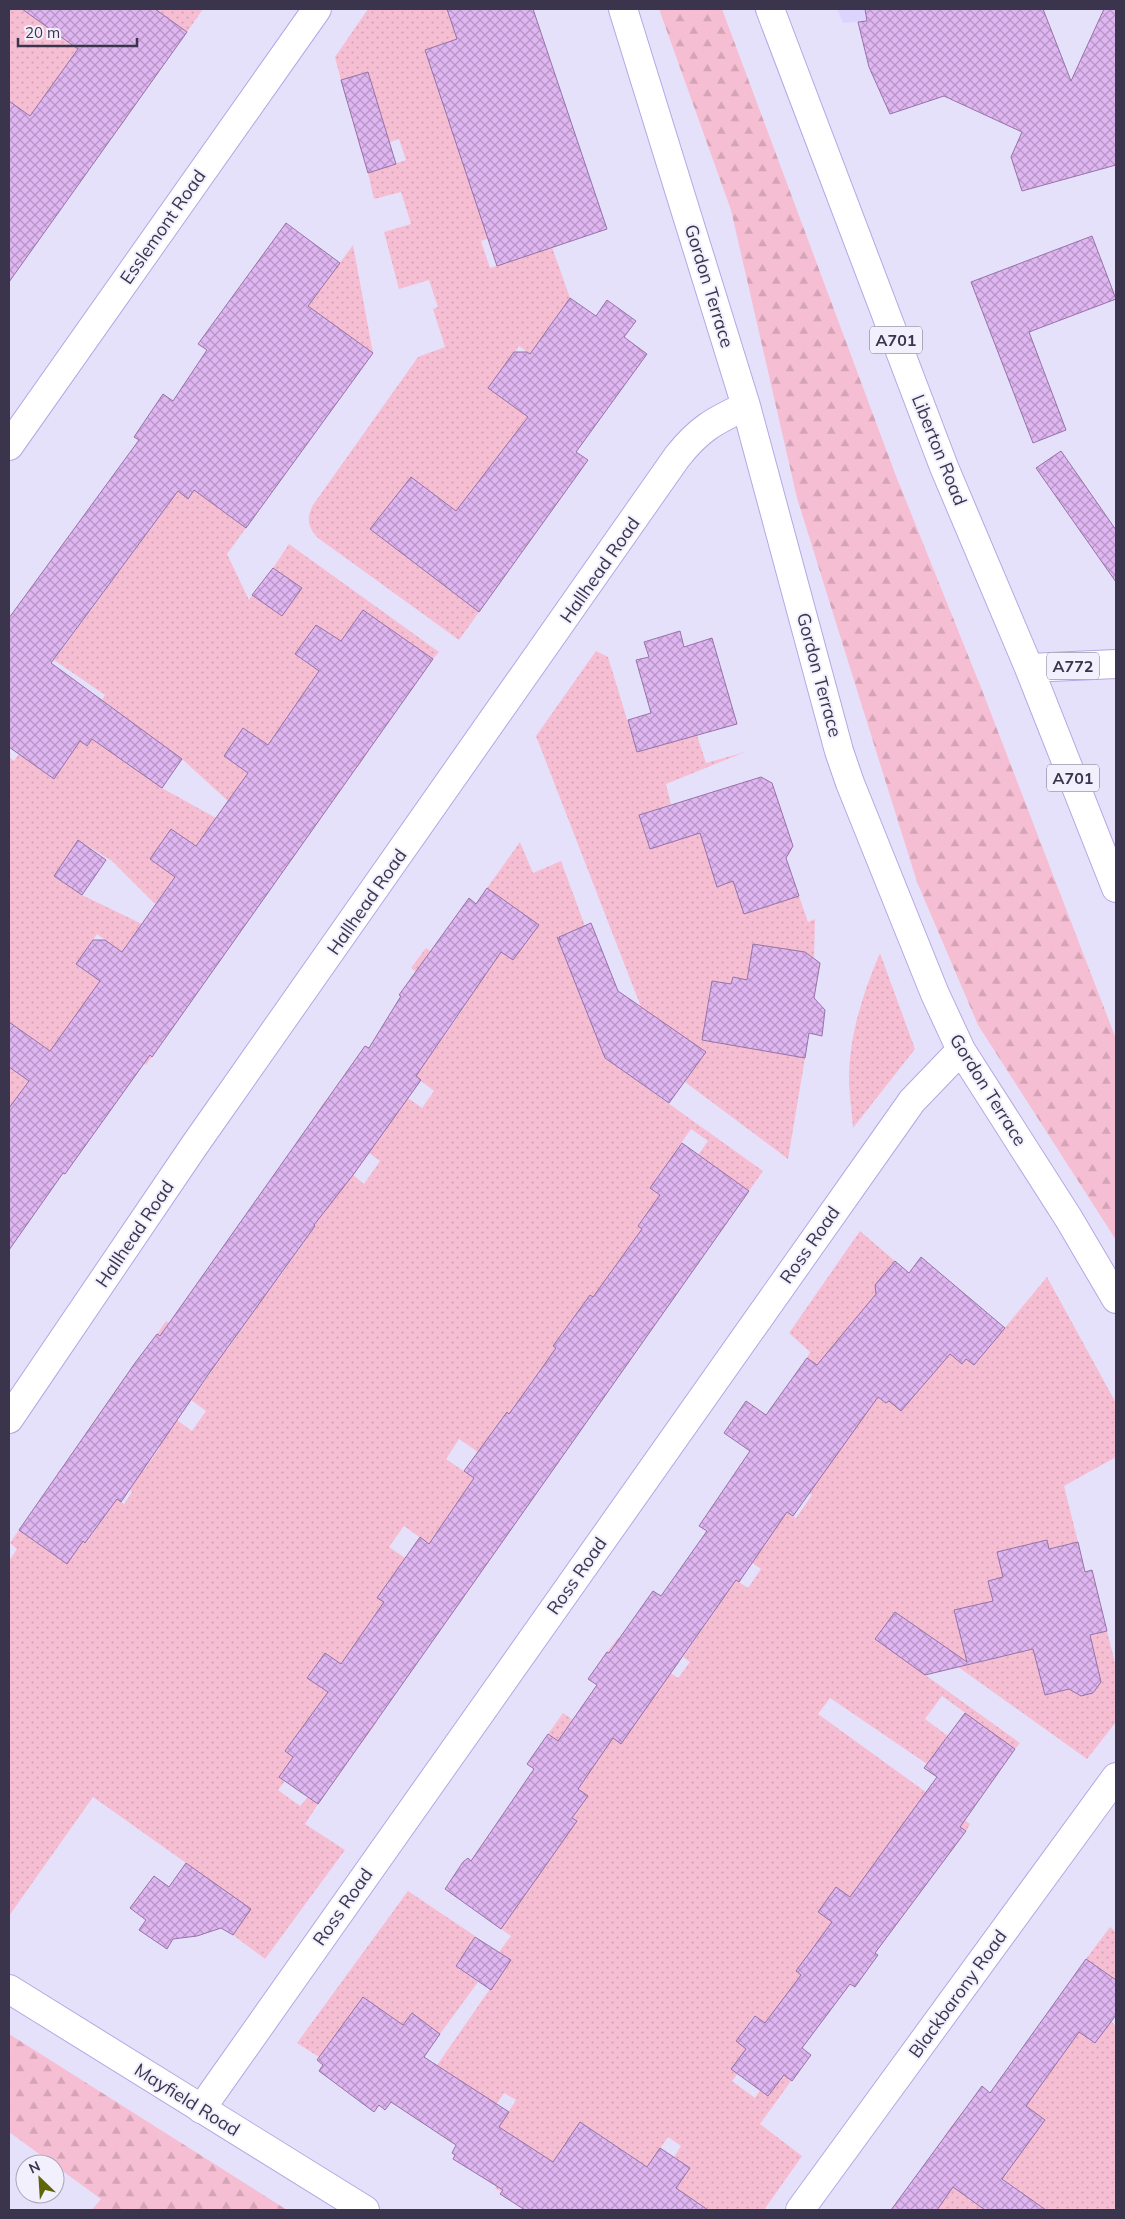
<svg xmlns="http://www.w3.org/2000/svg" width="1125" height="2219" font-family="Mulish,sans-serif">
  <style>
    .built { fill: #ddd4fe }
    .forest { fill: url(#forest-firs) }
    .garden { fill: url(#garden-dots) }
    .building { fill: url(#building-cross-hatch); stroke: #9773a7 }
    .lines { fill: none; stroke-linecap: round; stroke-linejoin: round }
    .minor-casing { stroke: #b5a7e4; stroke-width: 30 }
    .tertiary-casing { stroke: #b5a7e4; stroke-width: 30 }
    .primary-casing { stroke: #b5a7e4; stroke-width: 30 }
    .minor { stroke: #fff; stroke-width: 28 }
    .tertiary { stroke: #fff; stroke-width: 28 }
    .primary { stroke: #fff; stroke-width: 28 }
    .labels { text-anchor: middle; stroke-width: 4; stroke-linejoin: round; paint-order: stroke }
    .shield { fill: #f3f0fd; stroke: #726c82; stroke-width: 1 }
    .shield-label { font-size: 16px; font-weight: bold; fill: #3a344d }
    .street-label { font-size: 18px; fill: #3a344d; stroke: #f3f0fd }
  </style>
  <defs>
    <pattern id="forest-firs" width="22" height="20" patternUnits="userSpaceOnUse" patternTransform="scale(1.25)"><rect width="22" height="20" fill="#f6bed2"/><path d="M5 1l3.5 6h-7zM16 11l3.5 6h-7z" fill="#d4a4b6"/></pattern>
    <pattern id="garden-dots" width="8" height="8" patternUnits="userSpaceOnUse" patternTransform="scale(1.25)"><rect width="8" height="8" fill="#f6bed2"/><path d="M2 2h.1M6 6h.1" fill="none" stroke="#d4a4b6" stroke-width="1.8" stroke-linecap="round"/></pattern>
    <pattern id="building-cross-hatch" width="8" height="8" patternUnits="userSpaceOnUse" patternTransform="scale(1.25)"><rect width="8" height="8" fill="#dfb6f1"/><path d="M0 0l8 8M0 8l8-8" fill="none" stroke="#b695c5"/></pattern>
  </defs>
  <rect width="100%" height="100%" fill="#e6e1fb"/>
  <path class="built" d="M837 9H1003L1002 11 843 23Z"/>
  <path class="forest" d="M659 9H722L896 476 982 690 1116 1039V1240L978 1025 917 882 797 498 731 210Z
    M9 2034 287 2210H92L101 2199 9 2132Z"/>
  <path class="garden" d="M9 9H42L35 18 78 49 61 73 126 119 114 135 49 90 30 116 9 101Z
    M155 9H203L187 32Z
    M368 9 448 10 472 83 440 95 448 121 512 230 481 241 490 268 552 247 570 298 530 354 519 346 489 388 528 417 456 511 411 477 370 529 479 612 459 640 318 538C308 528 306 518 313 505L418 357 445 347 433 309 438 307 429 280 399 289 384 232 411 224 401 192 374 199 368 173 406 160 399 139 361 152 355 128 383 120 374 92 346 100 335 57Z
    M353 245 373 353 343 332 217 507 246 528 227 554 249 600 252 595 301 588 273 568 289 544 439 652 433 659 363 610 341 641 316 625 295 654 320 672 301 699 371 747 358 767 287 718 268 745 243 728 224 756 248 773 228 801 182 759 152 738 162 788 216 818 196 846 171 829 150 859 175 877 155 904 112 861 78 840 54 876 82 895 142 924 122 952 97 934 76 964 101 982 83 1008 152 1057 146 1065 69 1025 50 1051 18 1029 9 1042V757L14 761 19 754 54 779 80 741 87 746 114 709 102 700 105 695 54 660 165 509 175 489 188 498 232 406 189 377 199 363 267 362Z
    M596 651 608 657 637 752 697 735 706 763 745 752 666 784 671 804 639 815 650 849 700 833 717 886 733 881 744 914 799 896 808 922 815 919 814 959 773 962 751 958 747 980 733 977 731 984 712 981 708 1000 739 1027 736 1046 805 1058 788 1159 685 1082 694 1069 641 1007 536 736Z
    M520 842 533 873 561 861 585 926 557 938 605 1058 763 1171 749 1191 698 1155 708 1141 691 1129 650 1188C673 1204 693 1222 716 1238L714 1241 651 1208 638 1225 648 1233 632 1243 604 1282 600 1302 590 1295 578 1311 635 1352 624 1368 566 1327 553 1346 562 1353 545 1363 519 1400 516 1419 507 1412 492 1433 549 1474 488 1459 459 1439 446 1459 474 1478 429 1544 404 1526 389 1547 461 1596 378 1598 384 1602 341 1664 325 1653 307 1677 377 1722 360 1745 313 1712 285 1751 293 1757 285 1781 278 1790 300 1806 308 1797 318 1804 305 1824 345 1850 265 1959 233 1935 251 1909 93 1797 9 1916V1561L17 1549 10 1543 19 1530 58 1558 83 1541 86 1543 109 1511 57 1473 61 1469 108 1493 124 1504 132 1492 127 1487 140 1468 144 1470 160 1447 104 1408 177 1420 192 1431 206 1411 191 1400 211 1372 157 1334 166 1321 169 1323 176 1314 227 1350 263 1298 229 1245 278 1279 315 1226 312 1224 352 1174 364 1184 380 1161 316 1114 325 1101 334 1107 408 1098 422 1108 434 1091 404 1068 392 1022 433 1052 465 1006 411 968 426 948 445 962 481 979 501 952 513 960 526 916 487 888Z
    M880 953 915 1049 853 1128C852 1114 850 1100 849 1085 848 1039 862 995 880 953Z
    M9 1067 29 1081 9 1108Z
    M860 1231 895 1261 876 1294 865 1386 886 1403 947 1352 962 1364 966 1359 974 1365 1047 1277 1116 1403V1457L1064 1486 1078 1542 1049 1549 1003 1577 988 1581 993 1601 954 1611 968 1665 1050 1645 1063 1673 1041 1679 1045 1695 1069 1689 1081 1695 1093 1693 1101 1682 1097 1665 1085 1658 1080 1638 1107 1631 1116 1667V1722L1087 1759 933 1649 938 1642 895 1612 875 1639 1020 1743 1015 1749 942 1696 925 1719 948 1736 927 1764 830 1698 818 1714 970 1824 966 1831 927 1803 910 1906 899 1921 889 1913 832 1922 796 1971 828 1995 778 2006 765 2023 754 2016 736 2041 746 2049 738 2073 732 2081 755 2098 760 2090 768 2096 784 2075 791 2081 760 2124 802 2156 764 2210H708L676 2188 690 2168 674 2157 681 2146 668 2137 618 2210H610L593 2200 612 2183 630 2155 580 2122 553 2162 531 2148 502 2192 495 2188 500 2181 475 2164 516 2100 504 2093 490 2115 476 2091 440 2067 418 2100 415 2097 510 1960 499 1952 511 1936 501 1929 577 1821 572 1818 578 1789 593 1766 548 1734 563 1713 573 1720 578 1713 621 1744 637 1720 651 1683 607 1652 618 1638 678 1678 690 1662 683 1657 736 1580 748 1588 761 1569 752 1563 787 1512 796 1518 812 1495 765 1462 870 1407 807 1358 810 1352 789 1333Z
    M408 1891 475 1936 456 1966 478 1982 440 2034 412 2013 403 2025 363 1997 319 2057 297 2043Z
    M1110 1927 1116 1932V1980L1086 1959Z
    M1050 2011 1095 2043 1111 2021 1116 2026V2210H1008L1021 2192 944 2136 961 2114 1026 2106 1034 2094Z
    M953 2187 985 2210H937Z"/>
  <path class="building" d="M22 9H155L187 32 9 282V101L30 116 78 49Z
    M447 9H533L607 229 497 266 425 50 457 39Z
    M865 9H1043L1071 81 1104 9H1116V165L1022 191 1011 157 1022 132 944 96 890 114 869 67 858 22 867 21Z
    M368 72 396 164 368 173 341 80Z
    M286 223 340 263 308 306 373 353 246 528 194 490 188 499 178 491 51 663 182 759 162 788 92 739 87 746 80 741 54 779 9 747V618L139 440 134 437 163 394 173 401 207 350 198 344Z
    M1092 236 1116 299 1029 332 1066 430 1033 443 971 282Z
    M570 298 596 316 607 300 636 321 624 337 647 354 576 452 588 460 479 612 370 529 411 477 456 511 528 417 488 388 514 352H527L530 354Z
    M1061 451 1116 530V582L1036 468Z
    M273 568 302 588 282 616 252 595Z
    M363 610 433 659 164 1040 152 1057 150 1055 65 1174 63 1173 9 1250V1108L29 1081 9 1067V1022L50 1051 100 981 76 964 93 940H105L122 952 175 877 150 859 171 829 196 846 248 773 224 756 243 728 268 745 319 671 295 654 316 625 341 641Z
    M680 631 684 647 712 638 737 724 637 752 628 720 651 713 636 660 649 657 644 642Z
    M761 777 772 783 793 846 786 858 799 896 744 914 733 881 717 887 700 833 650 849 639 815Z
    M78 840 106 860 82 895 54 876Z
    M487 888 539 925 513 960 501 952 416 1076 421 1080 353 1175 314 1225 315 1226 210 1372 121 1502 117 1499 85 1543 83 1541 67 1564 19 1530 135 1363 157 1334 160 1336 365 1046 369 1048 401 996 399 995 469 898 476 904Z
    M591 923 618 991 706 1052 669 1103 605 1058 557 937 561 940 559 937Z
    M753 944 805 952 820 963 814 998 825 1010 822 1036 809 1033 805 1058 702 1040 712 981 731 984 733 977 747 980Z
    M682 1143 749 1191 318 1804 279 1777 293 1757 285 1751 328 1692 307 1678 325 1653 341 1664 384 1602 377 1598 420 1537 429 1544 474 1478 464 1471 507 1412 509 1414 532 1382 556 1348 553 1346 590 1295 593 1297 642 1229 638 1226 660 1195 650 1188Z
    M921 1257 1005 1328 974 1365 966 1359 962 1364 950 1354 901 1411 889 1401 886 1403 878 1397 793 1516 787 1512 739 1582 736 1580 621 1744 613 1738 578 1789 588 1796 572 1818 577 1821 501 1929 445 1889 463 1862 468 1858 471 1861 534 1769 527 1764 548 1734 558 1741 597 1685 588 1679 607 1652 609 1653 653 1591 661 1596 707 1531 699 1526 750 1451 724 1433 746 1401 766 1415 807 1358 817 1365 876 1294 875 1285 895 1261 909 1273Z
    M1047 1540 1049 1549 1078 1542 1085 1572 1092 1570 1107 1631 1090 1635 1101 1682 1093 1693 1081 1696 1069 1689 1045 1695 1033 1649 925 1675 875 1639 895 1612 967 1662 954 1610 993 1601 988 1581 1003 1577 997 1552Z
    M965 1713 1015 1749 960 1827 966 1831 875 1953 878 1955 855 1987 850 1984 802 2048 811 2055 792 2081 784 2075 768 2096 731 2069 746 2049 736 2041 755 2016 765 2023 801 1975 796 1971 832 1922 818 1912 836 1887 850 1897 937 1777 924 1768Z
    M186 1863 251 1909 233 1935 221 1928 197 1936 173 1939 167 1949 139 1930 146 1920 130 1908 154 1876 169 1887Z
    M475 1937 511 1960 491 1990 456 1966Z
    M1086 1959 1116 1980V2015L1095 2043 1079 2032 1026 2106 1045 2120 1002 2179 1046 2210H985L953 2187 937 2210H891L982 2086 990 2093Z
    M363 1997 403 2025 412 2013 440 2034 424 2057 509 2112 499 2127 553 2162 580 2122 647 2167 660 2148 690 2168 676 2188 708 2210H525L500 2194 503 2190 453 2159 455 2155 452 2153 456 2145 391 2102 385 2110 379 2105 374 2112 319 2071 323 2065 317 2060Z"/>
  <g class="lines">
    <g class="minor-casing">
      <path id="minor" d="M623 9 746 406 839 751 850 783 935 994 961 1050 1069 1219 1116 1299
        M9 1419 194 1146 677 457C699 429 714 421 746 406
        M201 2109 912 1101 961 1050
        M800 2210 1116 1777"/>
    </g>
    <g class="tertiary-casing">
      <path id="tertiary" d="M9 446 317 9
        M9 1989 365 2210"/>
    </g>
    <g class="primary-casing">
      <path id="primary" d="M770 9 944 467 1029 668 1116 888
        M1029 668 1116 664"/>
    </g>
    <use href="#minor" class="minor"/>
    <use href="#tertiary" class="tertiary"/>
    <use href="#primary" class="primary"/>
  </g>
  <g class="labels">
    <g class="shield">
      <rect x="870" y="326.5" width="52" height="27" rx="4"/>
      <rect x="1047" y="652.5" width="52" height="27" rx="4"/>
      <rect x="1047" y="764.5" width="52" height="27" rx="4"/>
    </g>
    <g class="shield-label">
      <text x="896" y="346">A701</text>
      <text x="1073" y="672">A772</text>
      <text x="1073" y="784">A701</text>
    </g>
    <g class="street-label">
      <text transform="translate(163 227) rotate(-55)" y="6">Esslemont Road</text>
      <text transform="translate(709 286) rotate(73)" y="6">Gordon Terrace</text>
      <text transform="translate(939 450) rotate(68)" y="6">Liberton Road</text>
      <text transform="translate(600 570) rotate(-55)" y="6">Hallhead Road</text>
      <text transform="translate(819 675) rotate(75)" y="6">Gordon Terrace</text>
      <text transform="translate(367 902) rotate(-55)" y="6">Hallhead Road</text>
      <text transform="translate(988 1090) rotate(58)" y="6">Gordon Terrace</text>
      <text transform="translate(135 1234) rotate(-56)" y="6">Hallhead Road</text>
      <text transform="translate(810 1245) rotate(-55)" y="6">Ross Road</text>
      <text transform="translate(577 1576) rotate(-55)" y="6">Ross Road</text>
      <text transform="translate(343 1907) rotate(-55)" y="6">Ross Road</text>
      <text transform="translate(958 1994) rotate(-54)" y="6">Blackbarony Road</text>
      <text transform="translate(187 2100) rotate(32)" y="6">Mayfield Road</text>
    </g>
  </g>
  <rect width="1125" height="2219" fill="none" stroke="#3a344d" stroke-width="20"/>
  <g transform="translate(40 2179) rotate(335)"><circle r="24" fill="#f3f0fd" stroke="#a9a5b7"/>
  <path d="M0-4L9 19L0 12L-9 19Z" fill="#5e6607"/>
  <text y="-8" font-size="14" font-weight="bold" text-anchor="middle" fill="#3a344d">N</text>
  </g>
  <path d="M18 38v8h119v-8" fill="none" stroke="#3a344d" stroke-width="2.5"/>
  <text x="25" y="38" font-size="15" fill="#3a344d" stroke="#f3f0fd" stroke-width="4" paint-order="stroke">20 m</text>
</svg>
